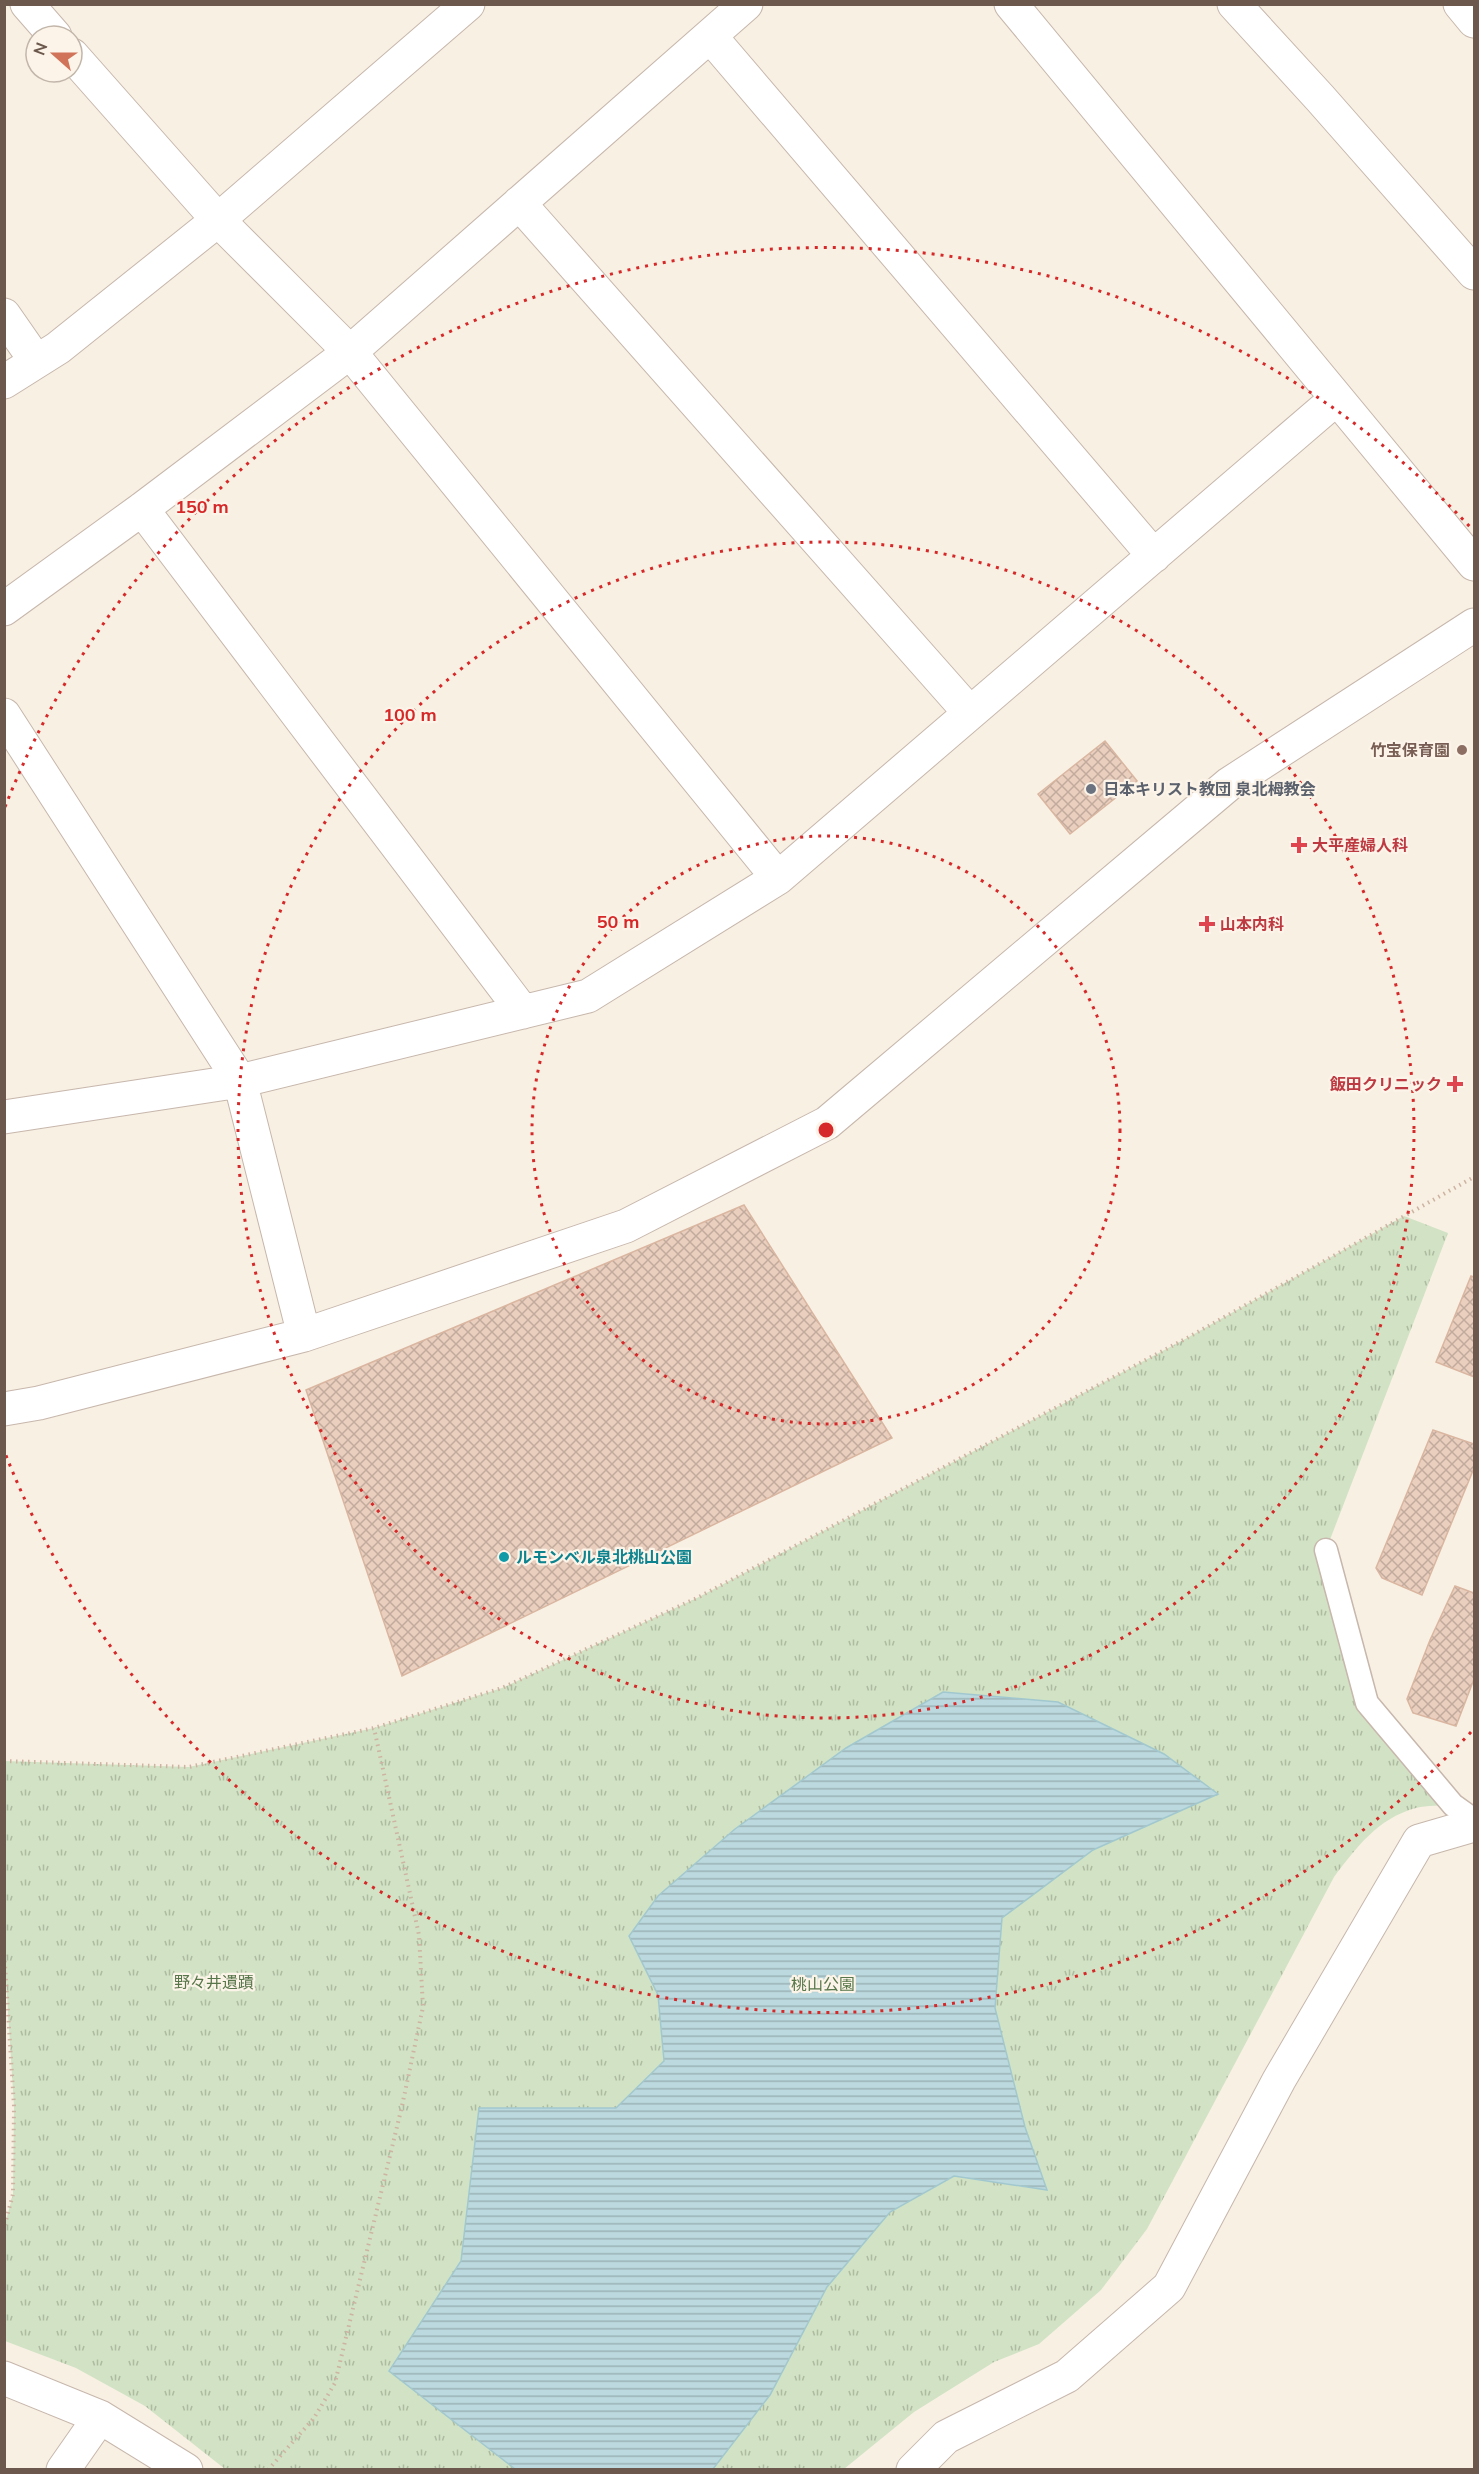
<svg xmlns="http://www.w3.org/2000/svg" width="1479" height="2474" font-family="Mulish,'Noto Sans JP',sans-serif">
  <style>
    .grass { fill: url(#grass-tufts) }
    .water { fill: url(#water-rules); stroke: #a2c8cf; stroke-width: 1.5 }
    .building { fill: url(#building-cross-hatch); stroke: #dab6a1; stroke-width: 1.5 }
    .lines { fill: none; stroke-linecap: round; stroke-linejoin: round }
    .service-casing { stroke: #c7b7ac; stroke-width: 25 }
    .minor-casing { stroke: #c7b7ac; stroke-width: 35 }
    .tertiary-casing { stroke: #c7b7ac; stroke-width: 35 }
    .path { stroke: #ceb3a2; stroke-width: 4; stroke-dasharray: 1.5 4.5; stroke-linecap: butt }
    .service { stroke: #fff; stroke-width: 22 }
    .minor { stroke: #fff; stroke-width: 33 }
    .tertiary { stroke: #fff; stroke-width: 33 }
    .ring { fill: none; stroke: #d62828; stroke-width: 3; stroke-dasharray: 3 6 }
    .education-dot { fill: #8d6e63; stroke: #fcf4e8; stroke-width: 2 }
    .worship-dot { fill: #6b7280; stroke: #fcf4e8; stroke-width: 2 }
    .health-dot { fill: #e0444e; stroke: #fcf4e8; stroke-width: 2 }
    .culture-dot { fill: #0f9aa8; stroke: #fcf4e8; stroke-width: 2 }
    .labels { text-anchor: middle; stroke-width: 4.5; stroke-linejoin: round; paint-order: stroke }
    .education-label { font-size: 16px; font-weight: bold; fill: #785e54; stroke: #fcf4e8; text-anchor: end }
    .worship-label { font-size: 16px; font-weight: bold; fill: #5b616d; stroke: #fcf4e8; text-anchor: start }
    .health-label { font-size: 16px; font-weight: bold; fill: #be3a42; stroke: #fcf4e8; text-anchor: start }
    .culture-label { font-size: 16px; font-weight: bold; fill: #0d838f; stroke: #fcf4e8; text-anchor: start }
    .park-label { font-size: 16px; fill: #57764a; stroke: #fcf4e8 }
    .centre { fill: #d62828; stroke: #fcf4e8; stroke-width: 3 }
    .ring-label { font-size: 18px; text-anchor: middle; font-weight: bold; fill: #d62828; stroke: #fcf4e8; stroke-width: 4.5; stroke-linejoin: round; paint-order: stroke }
  </style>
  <defs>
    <pattern id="grass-tufts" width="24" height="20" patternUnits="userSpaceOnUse" patternTransform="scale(1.5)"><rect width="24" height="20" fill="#d1e3c4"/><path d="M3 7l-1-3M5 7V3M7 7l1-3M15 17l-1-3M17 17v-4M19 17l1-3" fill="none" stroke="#aebba1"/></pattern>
    <pattern id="water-rules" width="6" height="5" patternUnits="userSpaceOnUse" patternTransform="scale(1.5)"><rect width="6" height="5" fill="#bbd9de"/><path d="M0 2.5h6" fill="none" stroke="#9cb3b6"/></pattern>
    <pattern id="building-cross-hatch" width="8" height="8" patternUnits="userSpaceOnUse" patternTransform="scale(1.5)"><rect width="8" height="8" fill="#eacfbe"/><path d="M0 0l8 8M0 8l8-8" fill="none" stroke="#c2ab9d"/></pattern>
  </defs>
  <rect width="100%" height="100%" fill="#f8f0e3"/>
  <path class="grass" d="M1404 1216 1448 1233 1326 1550 1367 1703 1453 1805C1441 1806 1427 1805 1416 1808 1378 1818 1356 1848 1334 1877L1147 2229 1101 2290 1039 2344 994 2362 914 2412 844 2469H225L145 2406 76 2368 5 2341 4 2228 13 2194 14 2106 4 1949V1761L189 1767 374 1728 502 1688 697 1598 1187 1338Z"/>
  <path class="water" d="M943 1692 1058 1702 1164 1754 1218 1794 1093 1850 1002 1918 995 2008 1025 2127 1047 2190 954 2176 890 2212 827 2287 770 2395 713 2469H515L389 2371 461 2261 479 2108H616L664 2061 658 1995 629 1936 658 1896 735 1829 846 1748Z"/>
  <path class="building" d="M1105 741 1137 781 1070 834 1038 794Z
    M744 1205 892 1438 402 1676 306 1390Z
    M1471 1276 1474 1277V1377L1436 1362Z
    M1433 1430 1474 1444V1468L1422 1595 1382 1578 1376 1568Z
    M1455 1586 1474 1593V1679L1456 1726 1413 1713 1407 1699 1430 1640Z"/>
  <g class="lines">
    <g class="service-casing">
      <path id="service" d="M1326 1550 1367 1703 1453 1805 1474 1820"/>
    </g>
    <g class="minor-casing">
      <path id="minor" d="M27 4 55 36
        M1011 4 1474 564
        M1460 4 1474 21
        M710 36 1154 556
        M72 55 218 220 350 352 778 878
        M519 203 970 713
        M4 315 36 361
        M142 509 523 1012
        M4 609 142 509 350 352 746 4
        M4 715 240 1081 304 1335
        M4 1117 240 1081 588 996 778 878 1336 399
        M4 1409 39 1403 304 1335 626 1226 827 1123 1229 784 1474 625
        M4 2378 100 2417 186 2470
        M63 2470 100 2417
        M913 2470 946 2437 1067 2376 1169 2287 1279 2080 1419 1841 1474 1825"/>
    </g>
    <g class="tertiary-casing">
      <path id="tertiary" d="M1234 4 1320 98 1474 273
        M4 382 58 348 218 220 468 4"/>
    </g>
    <path class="path" d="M4 1761 189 1767 374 1728 502 1688 697 1598 1187 1338 1474 1177
      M4 1949 14 2106 13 2194 4 2228
      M268 2470 314 2418 335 2383 402 2106 423 2007 419 1935 374 1728"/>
    <use href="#service" class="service"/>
    <use href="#minor" class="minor"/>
    <use href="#tertiary" class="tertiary"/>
  </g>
  <g class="ring">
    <circle cx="826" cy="1130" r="294"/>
    <circle cx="826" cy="1130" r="588"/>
    <path d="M1471 1732A882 882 0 0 1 5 1453M5 807A882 882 0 0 1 1471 528"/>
  </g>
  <circle class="education-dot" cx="1462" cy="750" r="6"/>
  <circle class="worship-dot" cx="1091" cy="789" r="6"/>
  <g class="health-dot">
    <path d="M1296 836h6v6h6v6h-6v6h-6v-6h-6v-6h6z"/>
    <path d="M1204 915h6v6h6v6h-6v6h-6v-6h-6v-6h6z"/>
    <path d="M1452 1075h6v6h6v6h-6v6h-6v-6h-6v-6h6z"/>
  </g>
  <circle class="culture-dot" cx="504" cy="1557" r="6"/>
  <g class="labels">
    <g class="education-label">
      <text x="1450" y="756">竹宝保育園</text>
    </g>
    <g class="worship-label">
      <text x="1103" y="795">日本キリスト教団 泉北栂教会</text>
    </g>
    <g class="health-label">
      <text x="1312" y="851">大平産婦人科</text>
      <text x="1220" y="930">山本内科</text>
      <text x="1442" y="1090" text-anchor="end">飯田クリニック</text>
    </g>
    <g class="culture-label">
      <text x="516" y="1563">ルモンベル泉北桃山公園</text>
    </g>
    <g class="park-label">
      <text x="214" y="1988">野々井遺蹟</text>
      <text x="823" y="1990">桃山公園</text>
    </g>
  </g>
  <circle cx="826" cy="1130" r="9" class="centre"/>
  <g class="ring-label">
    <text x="202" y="513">150 m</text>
    <text x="410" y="721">100 m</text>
    <text x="618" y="928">50 m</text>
  </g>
  <rect width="1479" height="2474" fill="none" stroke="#6c584d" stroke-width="12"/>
  <g transform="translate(54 54) rotate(291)"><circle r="28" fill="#fcf4e8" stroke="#c2b6aa" stroke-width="1.5"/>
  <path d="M0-4.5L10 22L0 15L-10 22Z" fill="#d17359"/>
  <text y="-9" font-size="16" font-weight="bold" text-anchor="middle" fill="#6c584d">N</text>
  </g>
</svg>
